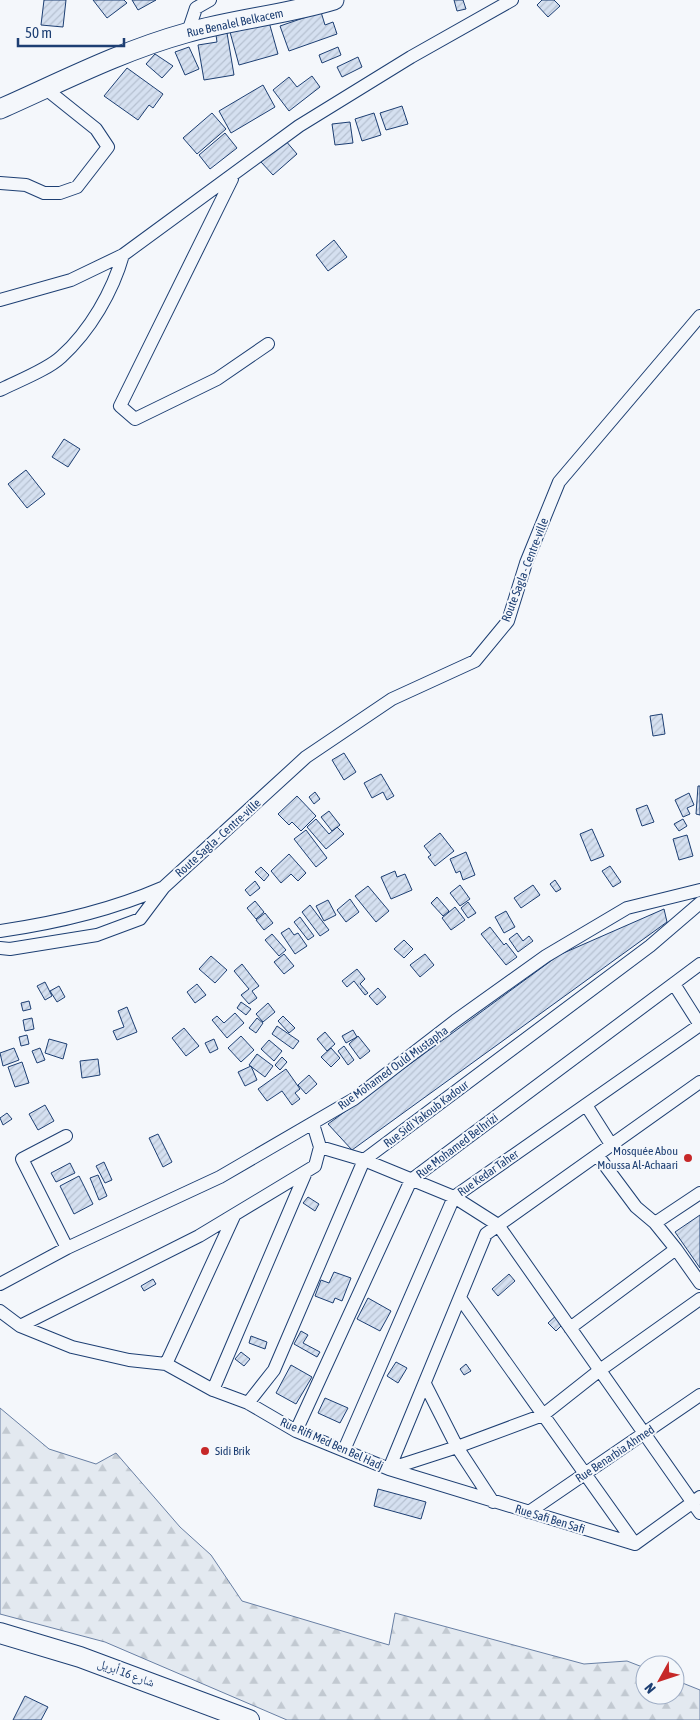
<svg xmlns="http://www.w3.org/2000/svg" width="700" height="1720" font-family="'Asap Condensed','Noto Naskh Arabic',sans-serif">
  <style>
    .forest { fill: url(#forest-firs); stroke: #687fa3 }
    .building { fill: url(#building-hatch); stroke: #1d3f73 }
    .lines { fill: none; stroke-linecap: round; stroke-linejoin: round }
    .street-casing { stroke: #1d3f73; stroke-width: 14 }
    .secondary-casing { stroke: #1d3f73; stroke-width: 21 }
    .primary-casing { stroke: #1d3f73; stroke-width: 22 }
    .street { stroke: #f4f7fb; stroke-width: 12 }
    .secondary { stroke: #f4f7fb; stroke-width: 19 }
    .primary { stroke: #f4f7fb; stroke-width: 20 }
    .poi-dot { fill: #c62828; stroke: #f4f7fb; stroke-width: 2 }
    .labels { text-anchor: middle; stroke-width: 4; stroke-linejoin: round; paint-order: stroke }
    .street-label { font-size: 12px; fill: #1d3f73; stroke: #f4f7fb }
    .poi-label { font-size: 12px; fill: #1d3f73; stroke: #f4f7fb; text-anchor: end }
  </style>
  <defs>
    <pattern id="forest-firs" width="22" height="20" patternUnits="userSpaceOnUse" patternTransform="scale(1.25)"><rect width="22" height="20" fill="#e3e9f0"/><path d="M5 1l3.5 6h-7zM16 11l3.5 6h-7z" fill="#c2c9d1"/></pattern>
    <pattern id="building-hatch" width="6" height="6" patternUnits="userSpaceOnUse" patternTransform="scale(1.25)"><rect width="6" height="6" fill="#d5e0f0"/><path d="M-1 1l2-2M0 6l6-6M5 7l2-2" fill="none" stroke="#b6c1d1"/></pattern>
  </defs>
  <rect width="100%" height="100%" fill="#f4f7fb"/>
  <path class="forest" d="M0 1408 49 1449 96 1464 116 1453 180 1527 211 1555 242 1601 389 1645 395 1613 584 1664 627 1661 645 1668V1695H675V1680L700 1690V1720H287L105 1642 0 1614Z"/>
  <path class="building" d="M44 0H66L63 27 41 25Z
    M93 0H124L127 3 107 18Z
    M132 0H156L138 10Z
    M454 0H463L466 9 457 11Z
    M542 0H554L560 6 548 17 537 5Z
    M321 12 325 25 333 22 337 34 289 51 280 26Z
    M269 22 278 54 239 65 230 32Z
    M227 33 234 75 204 80 198 45 217 42 216 35Z
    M189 47 199 69 185 75 175 52Z
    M338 47 341 55 322 63 319 55Z
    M155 54 173 66 162 78 146 64Z
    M358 57 362 67 342 77 337 67Z
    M127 68 163 94 153 108 149 105 138 120 104 96Z
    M312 76 320 87 289 111 273 90 289 77 297 87Z
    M263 85 275 107 231 133 219 111Z
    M402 106 408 124 386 130 380 113Z
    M212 113 226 129 197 154 183 138Z
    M374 113 381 135 362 141 355 119Z
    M350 122 353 143 335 145 332 124Z
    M225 133 237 148 210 169 199 155Z
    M285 140 297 154 273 175 261 162Z
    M334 240 347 257 328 271 316 255Z
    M64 439 80 449 68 467 52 457Z
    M26 470 45 494 27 508 8 484Z
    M662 714 665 734 653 736 650 716Z
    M344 753 356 772 344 780 332 760Z
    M381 774 394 796 387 800 383 792 372 798 364 783Z
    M698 786H700V815L696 814Z
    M315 792 320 799 314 804 309 797Z
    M689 793 694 805 687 808 690 814 683 817 675 800Z
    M297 796 316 816 301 831 292 822 289 825 278 814Z
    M647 805 654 822 642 826 636 809Z
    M329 811 340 825 332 831 321 817Z
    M316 819 329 834 337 827 344 834 326 849 307 827Z
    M683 819 687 826 679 831 674 824Z
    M592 829 604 856 591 861 580 834Z
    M306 830 327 858 316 867 294 839Z
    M440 833 454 851 435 866 428 857 431 855 424 846Z
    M687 835 693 856 679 860 673 839Z
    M466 852 475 875 463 880 460 871 456 873 450 859Z
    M289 854 306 873 298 881 291 874 281 883 271 871Z
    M610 866 621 882 613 887 602 871Z
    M261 867 269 875 264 881 255 872Z
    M395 871 397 877 405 874 412 890 391 899 381 877Z
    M555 880 561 889 556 892 550 884Z
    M255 881 260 888 250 896 245 890Z
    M460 885 470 899 460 906 450 893Z
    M533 885 540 895 521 908 514 898Z
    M368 886 389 911 376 922 355 896Z
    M437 897 449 911 443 916 431 903Z
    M350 899 359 912 346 922 337 910Z
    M328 900 336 915 324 921 316 906Z
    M255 901 264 912 256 919 247 908Z
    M468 902 476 913 468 918 461 908Z
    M310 905 329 930 320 936 302 912Z
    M455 907 465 920 451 930 442 918Z
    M664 909 667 922 352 1150 328 1124 559 955Z
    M506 911 515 927 504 933 495 917Z
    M265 913 273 923 264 930 256 920Z
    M300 917 314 936 308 940 294 922Z
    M490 927 504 945 506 943 517 957 506 965 481 934Z
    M289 928 294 935 298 933 307 946 295 954 281 933Z
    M517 933 523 941 529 936 533 941 518 952 509 939Z
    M272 934 286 950 279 956 265 940Z
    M404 940 413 949 404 958 394 949Z
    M284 954 294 966 284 974 274 962Z
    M425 954 434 965 420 977 410 965Z
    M211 956 227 970 215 983 199 969Z
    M242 964 259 986 252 991 257 998 249 1004 241 995 249 989 234 971Z
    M357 969 365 979 360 984 368 993 365 995 354 981 347 987 342 981Z
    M45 982 52 996 45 1000 37 986Z
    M197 984 206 995 195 1003 187 992Z
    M59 986 65 997 57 1002 50 991Z
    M378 988 386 997 377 1005 369 996Z
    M29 1001 31 1009 23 1011 21 1003Z
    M241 1002 251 1009 246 1015 237 1008Z
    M268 1003 275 1012 263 1022 256 1014Z
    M127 1007 137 1032 117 1040 113 1031 124 1027 118 1011Z
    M235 1013 244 1023 227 1038 212 1020 217 1016 224 1023Z
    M283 1016 295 1028 289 1033 278 1021Z
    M32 1018 34 1029 25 1031 23 1020Z
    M257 1018 263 1023 256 1033 249 1028Z
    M277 1026 299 1041 293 1049 272 1034Z
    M184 1028 199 1046 186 1056 172 1038Z
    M353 1030 357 1037 346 1043 342 1036Z
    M325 1032 335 1044 327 1051 317 1039Z
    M27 1035 29 1044 21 1046 19 1037Z
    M241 1036 254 1050 241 1062 228 1048Z
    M358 1036 370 1051 360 1059 349 1044Z
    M49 1039 67 1044 63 1059 45 1053Z
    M214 1039 218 1049 210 1053 205 1043Z
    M269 1040 282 1051 274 1061 261 1049Z
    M344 1046 354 1060 348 1065 338 1051Z
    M14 1048 19 1060 3 1066 0 1053Z
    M40 1048 45 1060 37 1063 32 1051Z
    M331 1048 340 1058 331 1067 321 1057Z
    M257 1054 273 1066 265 1077 249 1065Z
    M282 1057 287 1062 280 1070 275 1065Z
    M98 1059 100 1075 82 1078 80 1061Z
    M22 1062 29 1083 15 1087 8 1067Z
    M251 1066 257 1080 245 1086 238 1072Z
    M286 1069 300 1089 295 1093 300 1099 292 1105 282 1091 267 1101 258 1089Z
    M309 1075 317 1084 306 1094 298 1085Z
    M45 1105 54 1121 38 1130 29 1114Z
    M7 1113 12 1119 3 1125 0 1118Z
    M158 1134 172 1162 163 1167 149 1138Z
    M104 1162 112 1180 105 1183 96 1166Z
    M70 1163 75 1173 56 1182 51 1173Z
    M98 1175 107 1196 99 1200 90 1178Z
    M79 1176 93 1204 74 1214 60 1186Z
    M308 1197 319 1204 315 1211 303 1203Z
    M700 1215V1268L675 1232Z
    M334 1272 351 1278 342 1301 335 1298 333 1303 315 1296 321 1280 329 1283Z
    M509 1274 515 1281 498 1296 492 1289Z
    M153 1279 156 1284 144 1291 141 1286Z
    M368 1298 391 1311 380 1331 357 1319Z
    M559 1313 566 1321 556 1331 548 1323Z
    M301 1331 308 1335 303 1343 320 1352 317 1357 294 1344Z
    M251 1336 267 1342 265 1349 249 1343Z
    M241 1352 250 1359 244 1366 235 1359Z
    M396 1362 407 1368 398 1383 387 1376Z
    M466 1364 471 1371 464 1375 460 1369Z
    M291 1365 312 1377 296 1404 276 1393Z
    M325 1398 348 1408 340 1423 318 1413Z
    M378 1489 426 1502 421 1519 374 1506Z
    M25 1696 48 1707 41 1720H13Z"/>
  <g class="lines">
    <g class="street-casing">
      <path id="street" d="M188 32 196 8 210 0
        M232 179 120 406 135 419 217 379 268 344
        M0 183 26 185 44 193H60L77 187 108 147 96 129 46 89
        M0 300 71 280 123 255 299 126 411 57 512 0
        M0 390C18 381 47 370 61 357 90 331 113 291 123 255
        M0 931C56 923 109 911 162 888
        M0 948 10 949 97 935 140 919 164 887 306 757 392 699 475 661 508 621 526 563 559 482 700 316
        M674 984 700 1025
        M700 1082 486 1234 389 1469 635 1544 700 1497
        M586 1105 612 1146
        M66 1136 22 1159 67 1248
        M320 1147 364 1160 454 1197 498 1225 700 1513
        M598 1156 636 1207 655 1223 676 1249 700 1283
        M655 1223 700 1193
        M0 1284 67 1248 220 1177 354 1099 455 1021 546 956 627 908 700 890
        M460 1298 635 1544
        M0 1311 20 1326 72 1347 129 1360 166 1364 213 1390 248 1403 296 1431 389 1469 457 1447 543 1415 600 1370 700 1299
        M20 1326 199 1236 315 1166 320 1147 313 1124
        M570 1328 676 1249
        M166 1364 234 1216
        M425 1384 457 1447 493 1502
        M213 1390 306 1172
        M248 1403 274 1370 364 1160 650 946 700 903
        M296 1431 411 1180 700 964
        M344 1450 454 1197 700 1025
        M529 1512 700 1395"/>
    </g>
    <g class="secondary-casing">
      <path id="secondary" d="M0 109C61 82 121 51 186 33 234 19 285 15 334 0"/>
    </g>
    <g class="primary-casing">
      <path id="primary" d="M0 1633 80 1657 249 1720"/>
    </g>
    <use href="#street" class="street"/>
    <use href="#secondary" class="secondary"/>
    <use href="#primary" class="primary"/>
  </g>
  <g class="poi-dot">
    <circle cx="688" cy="1158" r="5"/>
    <circle cx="205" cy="1451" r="5"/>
  </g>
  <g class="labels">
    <g class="street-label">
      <text transform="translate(235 23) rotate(-12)" y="4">Rue Benalel Belkacem</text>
      <text transform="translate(525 570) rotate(-69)" y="4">Route Sagla - Centre-ville</text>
      <text transform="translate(218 838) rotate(-42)" y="4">Route Sagla - Centre-ville</text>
      <text transform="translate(393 1068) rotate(-36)" y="4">Rue Mohamed Ould Mustapha</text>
      <text transform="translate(426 1114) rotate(-37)" y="4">Rue Sidi Yakoub Kadour</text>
      <text transform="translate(457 1146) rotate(-37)" y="4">Rue Mohamed Belhrizi</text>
      <text transform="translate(488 1173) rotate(-35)" y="4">Rue Kedar Taher</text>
      <text transform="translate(332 1444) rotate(24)" y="4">Rue Rifi Med Ben Bel Hadj</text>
      <text transform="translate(615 1454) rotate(-34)" y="4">Rue Benarbia Ahmed</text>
      <text transform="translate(550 1519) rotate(17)" y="4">Rue Safi Ben Safi</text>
      <text transform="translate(126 1673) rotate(20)" y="4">شارع 16 أبريل</text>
    </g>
    <g class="poi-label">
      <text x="678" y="1155">Mosquée Abou<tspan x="678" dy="14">Moussa Al-Achaari</tspan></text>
      <text x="215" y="1455" text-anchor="start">Sidi Brik</text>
    </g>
  </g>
  <g transform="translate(660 1680) rotate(230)"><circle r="24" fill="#f4f7fb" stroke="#9eadc5"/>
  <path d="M0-4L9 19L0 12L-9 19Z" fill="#c62828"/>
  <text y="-8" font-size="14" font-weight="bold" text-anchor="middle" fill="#1d3f73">N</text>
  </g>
  <path d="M18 38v8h106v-8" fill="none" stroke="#1d3f73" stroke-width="2.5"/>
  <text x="25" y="38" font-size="15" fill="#1d3f73" stroke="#f4f7fb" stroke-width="4" paint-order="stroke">50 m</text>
</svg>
